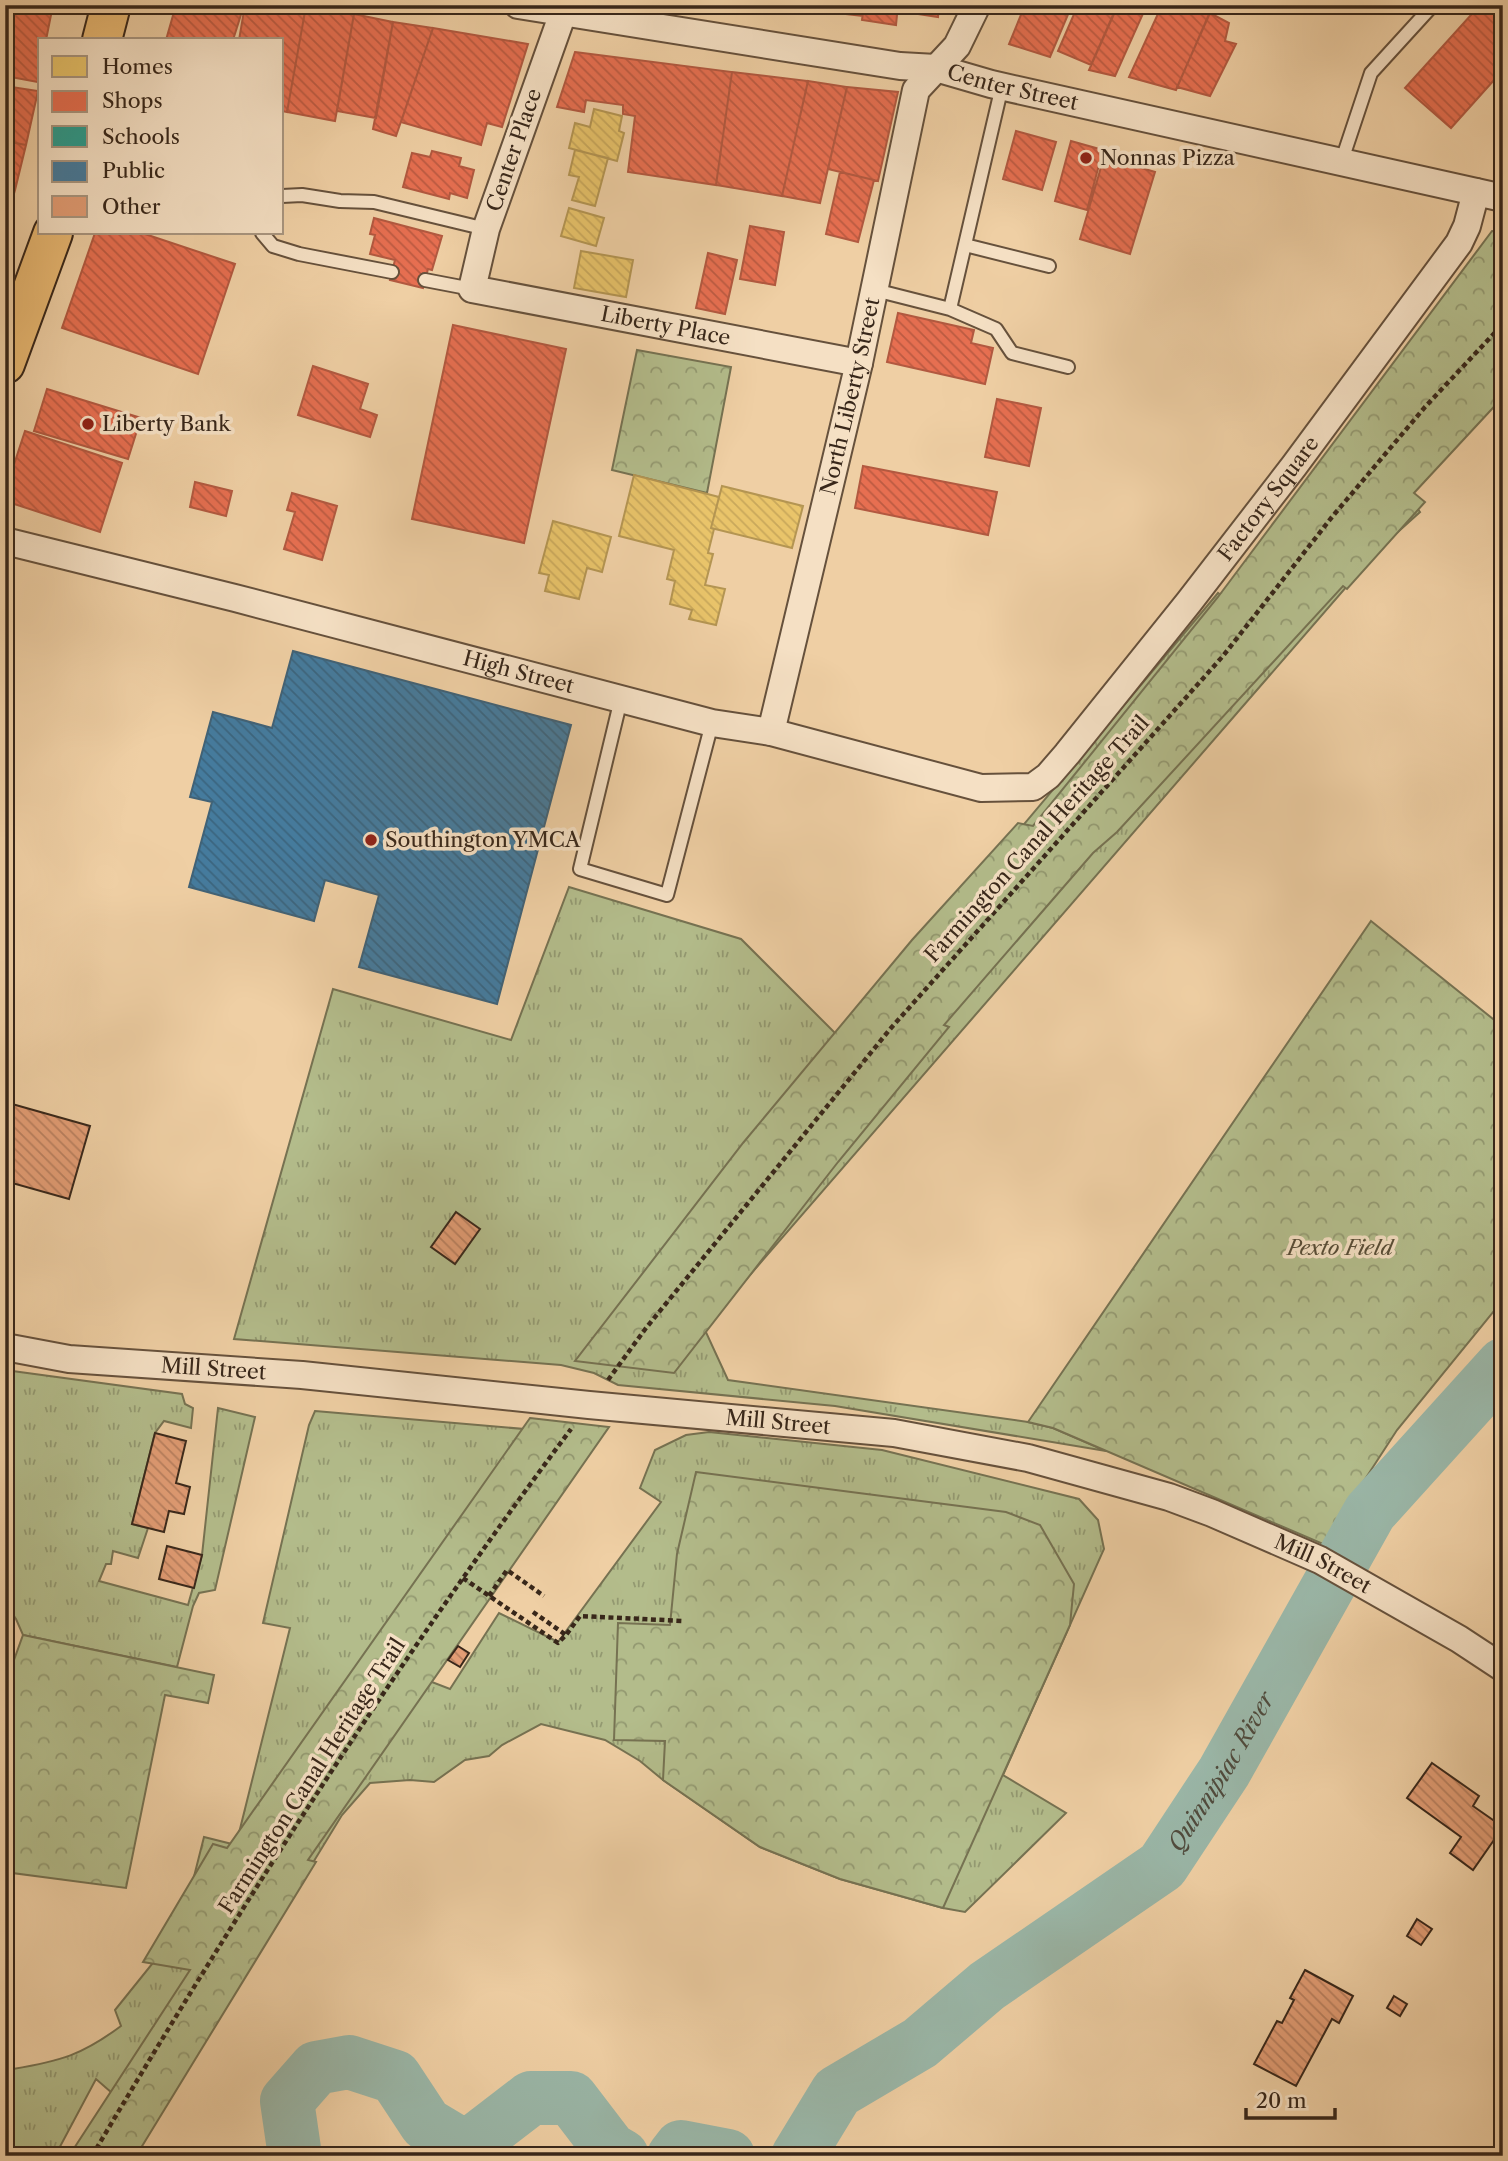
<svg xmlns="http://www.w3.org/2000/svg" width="1508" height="2161" font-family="'Libre Caslon Text',serif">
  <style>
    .grass { fill: url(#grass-tufts); stroke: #767252; stroke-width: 2 }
    .forest { fill: url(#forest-crowns); stroke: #767252; stroke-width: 2 }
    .homes { fill: url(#homes-back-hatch); stroke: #b49552; stroke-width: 2 }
    .shops { fill: url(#shops-back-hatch); stroke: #b25940; stroke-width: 2 }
    .schools { fill: url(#schools-back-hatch); stroke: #2e7a6c; stroke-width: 2 }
    .public { fill: url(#public-back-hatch); stroke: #416276; stroke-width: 2 }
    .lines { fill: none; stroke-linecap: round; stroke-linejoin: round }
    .river { stroke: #9ab6a7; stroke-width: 54 }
    .building { fill: url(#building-back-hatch); stroke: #38271a; stroke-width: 2 }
    .lane-casing { stroke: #66513c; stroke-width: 16 }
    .street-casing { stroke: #66513c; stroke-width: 30 }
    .highway-casing { stroke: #38271a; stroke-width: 42 }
    .path { stroke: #38271a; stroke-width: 4.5; stroke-dasharray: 5 3.5; stroke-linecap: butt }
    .lane { stroke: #f5e0c4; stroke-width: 12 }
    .street { stroke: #f5e0c4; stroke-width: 26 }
    .highway { stroke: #e8b872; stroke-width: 38 }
    .poi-dot { fill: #8f2418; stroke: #f5e0c4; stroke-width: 2.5 }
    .labels { text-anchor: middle; stroke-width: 7; stroke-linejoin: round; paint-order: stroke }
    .street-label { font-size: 21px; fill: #38271a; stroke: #f5e0c4 }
    .poi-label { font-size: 21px; fill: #38271a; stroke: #f5e0c4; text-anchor: start }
    .park-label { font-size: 21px; font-style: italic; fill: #574c36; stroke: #f5e0c4 }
    .water-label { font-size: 23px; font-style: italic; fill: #504b3d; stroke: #f5e0c4 }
  </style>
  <defs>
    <pattern id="grass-tufts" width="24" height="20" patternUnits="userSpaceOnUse" patternTransform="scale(1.75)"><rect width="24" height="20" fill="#b3bc8b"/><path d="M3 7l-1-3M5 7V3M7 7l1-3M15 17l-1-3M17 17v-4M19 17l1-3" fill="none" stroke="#939971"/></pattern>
    <pattern id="forest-crowns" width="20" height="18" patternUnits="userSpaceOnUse" patternTransform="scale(1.75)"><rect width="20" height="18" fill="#b3bc8b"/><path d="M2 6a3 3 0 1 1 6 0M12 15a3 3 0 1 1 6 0" fill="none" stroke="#939971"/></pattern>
    <pattern id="homes-back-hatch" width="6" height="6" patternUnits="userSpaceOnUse" patternTransform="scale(1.75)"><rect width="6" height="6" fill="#e9c46a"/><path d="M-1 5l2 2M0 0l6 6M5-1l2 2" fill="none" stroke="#c9a85b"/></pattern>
    <pattern id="shops-back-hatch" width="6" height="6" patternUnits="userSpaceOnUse" patternTransform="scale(1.75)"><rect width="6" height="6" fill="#e76f51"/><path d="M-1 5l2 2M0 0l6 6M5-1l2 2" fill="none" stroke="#bc5b42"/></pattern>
    <pattern id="schools-back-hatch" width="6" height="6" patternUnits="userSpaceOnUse" patternTransform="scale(1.75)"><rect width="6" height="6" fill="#2a9d8f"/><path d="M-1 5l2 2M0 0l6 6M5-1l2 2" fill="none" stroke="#258074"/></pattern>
    <pattern id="public-back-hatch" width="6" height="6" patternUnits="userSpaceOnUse" patternTransform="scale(1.75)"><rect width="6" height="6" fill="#457b9d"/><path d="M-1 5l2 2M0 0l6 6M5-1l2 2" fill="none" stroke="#3b657f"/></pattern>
    <pattern id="building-back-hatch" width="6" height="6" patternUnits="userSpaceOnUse" patternTransform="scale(1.75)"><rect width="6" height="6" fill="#e39d75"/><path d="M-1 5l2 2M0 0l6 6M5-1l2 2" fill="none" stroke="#b9805f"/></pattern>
  </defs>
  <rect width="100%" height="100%" fill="#efcfa4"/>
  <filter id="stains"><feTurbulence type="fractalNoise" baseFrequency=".00286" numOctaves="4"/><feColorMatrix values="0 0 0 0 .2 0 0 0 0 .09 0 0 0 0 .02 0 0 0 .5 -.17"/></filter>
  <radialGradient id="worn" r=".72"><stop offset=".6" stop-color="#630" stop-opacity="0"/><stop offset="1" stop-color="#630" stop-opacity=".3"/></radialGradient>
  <path class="grass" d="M1395 479 1420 512 1380 548 704 1328 728 1380 1028 1422 1053 1428 1106 1451 835 1406 618 1385 594 1373 561 1365 234 1339 333 989 511 1040 569 887 741 939 846 1044 1015 835 1218 593 1236 607Z
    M5 1370 182 1394 185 1404 193 1408 191 1428 164 1421 155 1433 132 1524 148 1528 138 1558 113 1551 111 1564H106L99 1581 188 1605 202 1555 218 1408 255 1417 215 1590 199 1593 193 1606 177 1667 23 1635 16 1619 5 1603Z
    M315 1411 524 1429 523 1455 112 2093 96 2079 55 2156H5V2092L13 2069C61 2061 82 2055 121 2026L115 2010 181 1928 204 1837 236 1845 290 1628 263 1623 309 1425Z
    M709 1432 882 1450 1079 1499 1098 1520 1104 1549 1003 1775 1066 1813 965 1912 943 1908 840 1879 760 1847 663 1780 640 1761 605 1740 541 1724 502 1745 489 1756 465 1760 434 1782 410 1780 370 1783 342 1815 259 1951 406 1672 450 1689 499 1613 558 1642 661 1502 640 1488 655 1450 686 1435Z"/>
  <path class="forest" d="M1492 231 1503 233V397L1414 493 1425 502 1347 589 1343 586 1117 832 1093 853 944 1025 949 1027 838 1162 674 1373 575 1361 743 1143 912 940 1018 823 1033 826 1218 597Z
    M637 350 731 367 707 493 612 470Z
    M1371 921 1503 1027V1300L1397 1430 1323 1544 1053 1428 1028 1422Z
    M530 1418 609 1427 308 1860 316 1862 136 2156H69L190 1970 143 1962 213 1844 227 1848Z
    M696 1472 1006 1512 1040 1525 1074 1584 1070 1625 943 1908 840 1879 760 1847 663 1780 665 1741 614 1740 618 1623 670 1625 677 1554Z
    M23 1635 214 1675 208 1703 165 1695 126 1888 5 1872V1685Z"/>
  <path class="homes" d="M594 109 622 116 619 131 624 133 617 161 569 148 575 123 590 127Z
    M575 150 608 158 595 206 572 200 579 177 569 175Z
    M569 208 604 218 596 246 561 236Z
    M581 251 633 260 626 297 574 288Z
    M634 475 719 497 711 528 714 529 708 553 713 554 705 585 725 589 716 625 689 619 692 610 670 604 675 581 667 579 674 550 619 536Z
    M722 486 803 506 792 548 711 528Z
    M553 521 611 537 602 572 587 568 579 599 545 591 549 575 539 573Z"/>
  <path class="shops" d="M5 5H53L46 40H40L38 82 5 76Z
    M176 5H244L233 40H166Z
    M245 5 306 6 287 112 282 111V40H239Z
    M812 5H864L862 16 812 10Z
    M864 5H898L896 25 862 20Z
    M898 5H939L938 17 898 11Z
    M1025 5H1072L1050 57 1009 44Z
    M1078 5H1095L1113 15 1091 65 1058 51Z
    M1118 5 1146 7 1115 76 1089 70Z
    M1162 5H1213L1176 90 1129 77Z
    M1480 5H1503V70L1451 128 1405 88Z
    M306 6 354 14 335 121 287 112Z
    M1210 13 1229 23 1225 41 1236 44 1210 96 1177 87Z
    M354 14 393 22 376 118 337 111Z
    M393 22 433 28 396 136 373 129Z
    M433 28 528 44 502 127 487 123 481 145 401 122Z
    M575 52 732 72 716 185 628 172 635 116 623 114V105L586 100 584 112 557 107Z
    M732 72 808 81 782 196 716 185Z
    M808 81 847 87 820 203 782 196Z
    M5 86 38 91 26 145 5 141Z
    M847 87 898 92 878 181 828 169Z
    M1016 131 1056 142 1042 190 1003 179Z
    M5 141 26 145 15 190 5 188Z
    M1071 141 1103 150 1087 210 1055 201Z
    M432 151 461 158 459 166 474 170 467 198 450 193 449 199 403 187 412 153 430 157Z
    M1104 157 1155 172 1130 254 1080 239Z
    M840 172 874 180 858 242 826 234Z
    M5 188 15 190 5 226Z
    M374 218 442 236 432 270 428 269 423 288 390 280 395 260 370 254 375 235 370 234Z
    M750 226 784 232 775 285 740 279Z
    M95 233H142L235 264 198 374 62 328Z
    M708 253 737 260 725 314 696 308Z
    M898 313 974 330 971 343 993 348 985 384 887 362Z
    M453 325 566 349 524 543 412 519Z
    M313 366 368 384 360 409 377 415 370 437 298 415Z
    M47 389 141 418 128 459 34 431Z
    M997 399 1041 408 1029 466 985 457Z
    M25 431 122 463 100 532 5 501V492Z
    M863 466 997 492 988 535 855 508Z
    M195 482 232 491 226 516 190 507Z
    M292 493 337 506 322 560 284 549 295 512 287 510Z"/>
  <path class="schools" d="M5 2066 13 2069 5 2092Z"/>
  <path class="public" d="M293 651 571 725 497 1004 359 967 379 895 325 880 314 921 189 887 212 802 190 797 213 712 272 728Z"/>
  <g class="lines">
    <g class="river">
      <path d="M295 2156 287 2101 316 2068 349 2062 395 2077 426 2124 466 2148 531 2098H571L610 2149 622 2156"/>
      <path d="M674 2156 681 2147 728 2156"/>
      <path id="s1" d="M798 2156 837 2092 920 2043 987 1986 1162 1866 1224 1772 1370 1512 1503 1365"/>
    </g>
  </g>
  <path class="building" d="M5 1102 90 1126 69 1199 5 1181Z
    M456 1212 480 1229 455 1264 431 1247Z
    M155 1433 186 1441 176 1483 190 1487 184 1514 169 1511 164 1532 132 1524Z
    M167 1546 202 1555 194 1588 159 1579Z
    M458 1646 469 1653 460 1667 448 1660Z
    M1432 1763 1479 1796 1473 1806 1503 1827 1473 1870 1450 1853 1461 1837 1407 1798Z
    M1417 1919 1432 1929 1421 1945 1407 1936Z
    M1305 1970 1353 1996 1339 2023 1332 2019 1296 2086 1254 2064 1277 2021 1282 2023 1294 2000 1290 1998Z
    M1394 1996 1407 2004 1400 2016 1387 2008Z"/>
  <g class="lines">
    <g class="lane-casing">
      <path id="lane" d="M1341 163 1371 73 1433 5
        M282 196 302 195 340 201 374 202 486 229
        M262 233 273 246 299 254 392 272
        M965 245 1049 266
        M425 280 472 289
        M875 290 950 309 1002 86
        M950 309 996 329 1012 353 1068 367
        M621 699 580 869 667 895 712 723"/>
    </g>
    <g class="street-casing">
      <g id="street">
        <path id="s2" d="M518 5 900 66 936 68 991 84 1503 198"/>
        <path id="s3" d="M563 13 486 229 472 289 859 363"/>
        <path id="s4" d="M5 541 235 598 712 723 771 732 981 788 1033 787 1048 776 1067 754 1189 602 1294 466 1459 243 1467 226 1476 192"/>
        <path id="s5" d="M771 732 859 363 916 90 957 46 977 5"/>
        <path id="s6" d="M5 1347 69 1359 302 1375 589 1405 894 1433 1028 1458 1169 1497 1212 1513 1320 1560 1459 1639 1503 1668"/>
      </g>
    </g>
    <g class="highway-casing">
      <path id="highway" d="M102 40 111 5
        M5 364 53 233"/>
    </g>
    <path class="path" d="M1503 235H1499C1496 250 1493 265 1503 278
      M608 1380 646 1328 891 1028 1223 656 1332 517 1425 407 1503 324
      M463 1578 558 1643 566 1635 580 1616 683 1621
      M489 1596 507 1570 544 1596
      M533 1612 566 1635
      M92 2156C240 1906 397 1662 571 1429"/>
    <use href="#lane" class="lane"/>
    <use href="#street" class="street"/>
    <use href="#highway" class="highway"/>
  </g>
  <g class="poi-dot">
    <circle cx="1086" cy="158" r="7"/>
    <circle cx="88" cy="424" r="7"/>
    <circle cx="371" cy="840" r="7"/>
  </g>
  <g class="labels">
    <g class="street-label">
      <text dy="7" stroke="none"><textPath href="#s2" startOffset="502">Center Street</textPath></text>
      <text transform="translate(514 150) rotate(-71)" y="7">Center Place</text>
      <text dy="7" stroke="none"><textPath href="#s3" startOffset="488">Liberty Place</textPath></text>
      <text dy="7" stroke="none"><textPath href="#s5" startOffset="345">North Liberty Street</textPath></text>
      <text dy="7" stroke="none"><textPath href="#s4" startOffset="1432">Factory Square</textPath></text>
      <text dy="7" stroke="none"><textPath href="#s4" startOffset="530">High Street</textPath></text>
      <text transform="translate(1037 839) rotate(-48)" y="7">Farmington Canal Heritage Trail</text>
      <text dy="7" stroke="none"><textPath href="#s6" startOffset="210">Mill Street</textPath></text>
      <text dy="7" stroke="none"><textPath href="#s6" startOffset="777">Mill Street</textPath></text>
      <text dy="7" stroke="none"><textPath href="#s6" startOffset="1344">Mill Street</textPath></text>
      <text transform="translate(312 1776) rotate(-57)" y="7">Farmington Canal Heritage Trail</text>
    </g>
    <g class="poi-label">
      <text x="1100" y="165">Nonnas Pizza</text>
      <text x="102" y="431">Liberty Bank</text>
      <text x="385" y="847">Southington YMCA</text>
    </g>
    <g class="park-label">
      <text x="1340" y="1255">Pexto Field</text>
    </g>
    <g class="water-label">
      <text dy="8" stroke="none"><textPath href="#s1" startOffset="583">Quinnipiac River</textPath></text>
    </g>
  </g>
  <rect width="1508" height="2161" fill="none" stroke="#efcfa4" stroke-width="28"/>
  <rect x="7" y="7" width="1494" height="2147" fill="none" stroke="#38271a" stroke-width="3.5"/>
  <rect x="14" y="14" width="1480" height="2133" fill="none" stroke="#38271a" stroke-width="2"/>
  <rect x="38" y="38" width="245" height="196" fill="#f5e0c4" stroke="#a99680" stroke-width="2"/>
  <rect x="52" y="56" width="35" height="21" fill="#e9c46a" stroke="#a99680" stroke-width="2"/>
  <text x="102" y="74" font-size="21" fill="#38271a">Homes</text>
  <rect x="52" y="91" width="35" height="21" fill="#e76f51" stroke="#a99680" stroke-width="2"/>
  <text x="102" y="108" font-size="21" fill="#38271a">Shops</text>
  <rect x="52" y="126" width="35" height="21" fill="#2a9d8f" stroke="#a99680" stroke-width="2"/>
  <text x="102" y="144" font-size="21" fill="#38271a">Schools</text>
  <rect x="52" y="161" width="35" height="21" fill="#457b9d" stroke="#a99680" stroke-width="2"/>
  <text x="102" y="178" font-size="21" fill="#38271a">Public</text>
  <rect x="52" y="196" width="35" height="21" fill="#e39d75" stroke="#a99680" stroke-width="2"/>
  <text x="102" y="214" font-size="21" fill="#38271a">Other</text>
  <path d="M1246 2108v10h89v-10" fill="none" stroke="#38271a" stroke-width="3.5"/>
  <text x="1256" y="2108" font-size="21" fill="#38271a" stroke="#f5e0c4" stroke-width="5" paint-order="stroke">20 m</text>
  <rect width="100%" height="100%" filter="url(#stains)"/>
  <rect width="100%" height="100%" fill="url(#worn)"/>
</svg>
